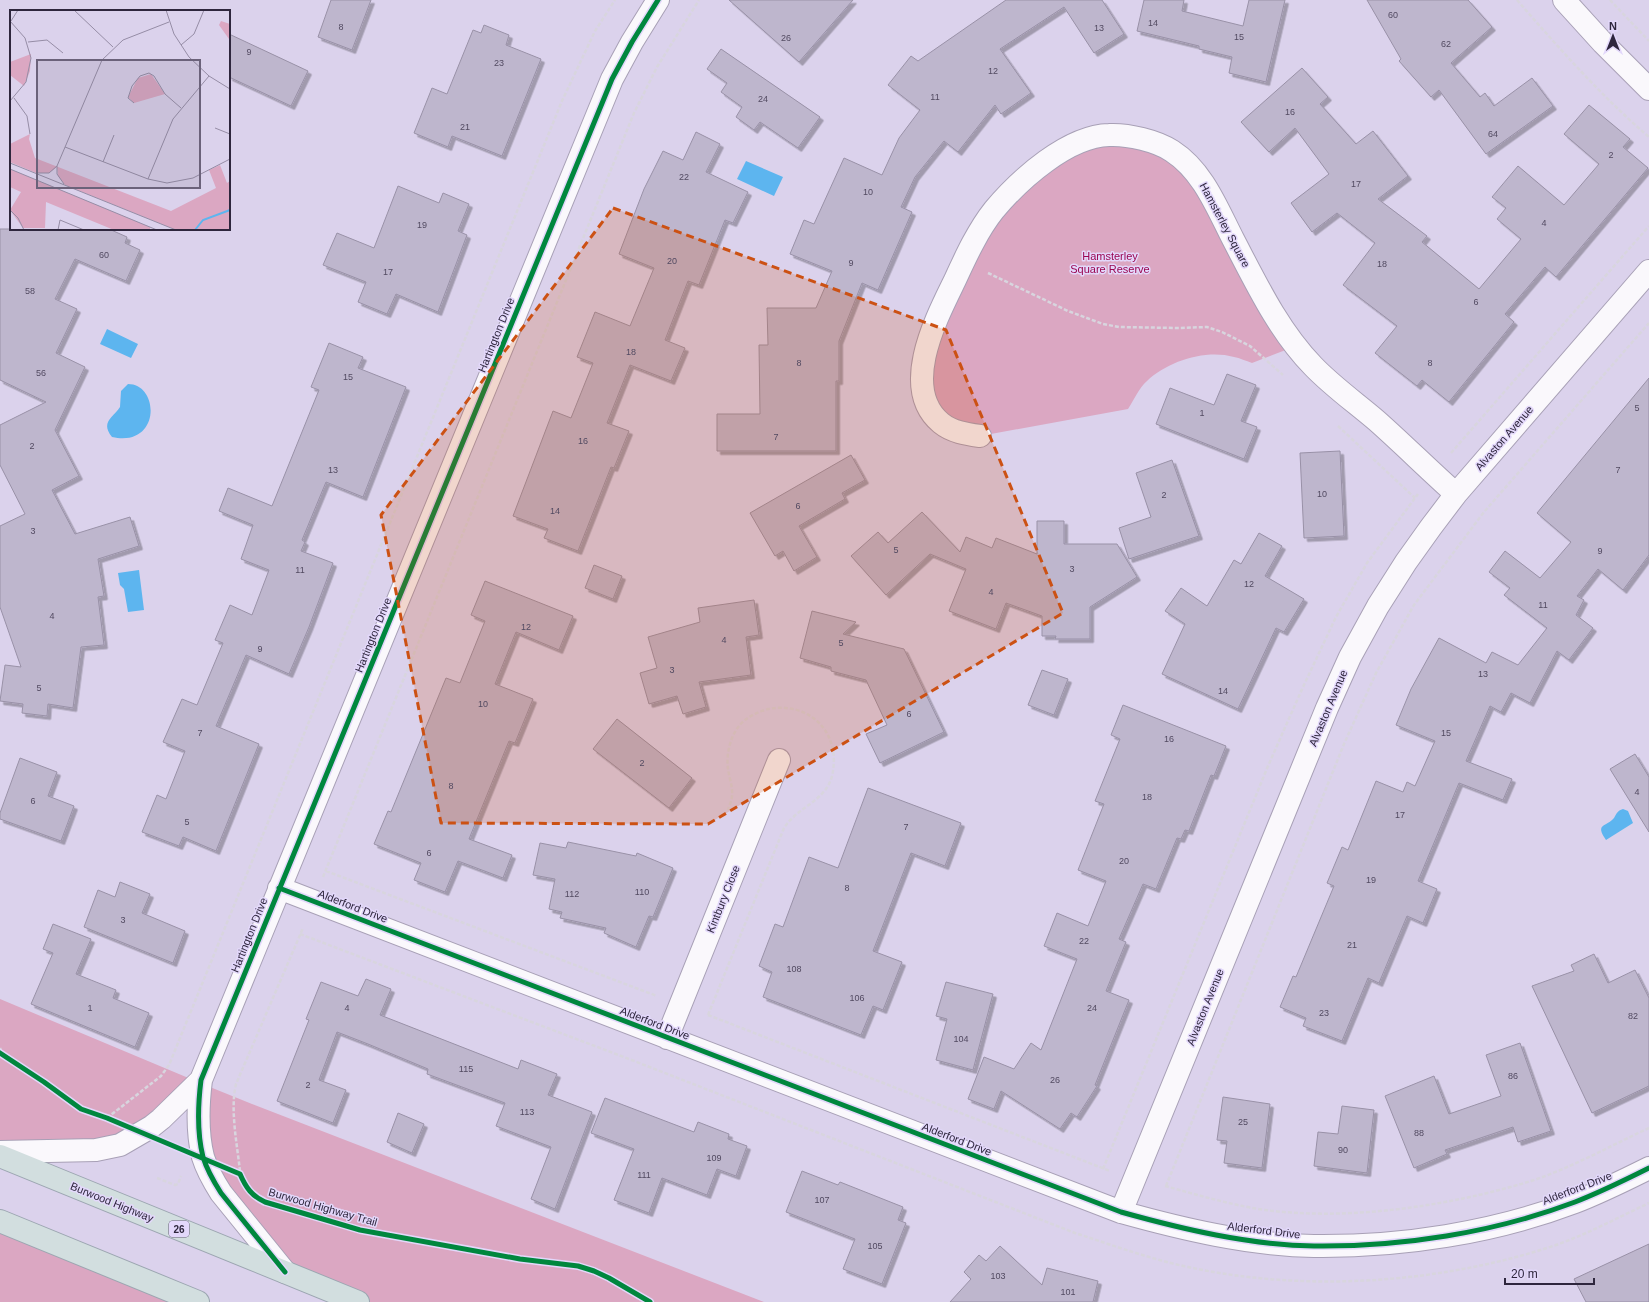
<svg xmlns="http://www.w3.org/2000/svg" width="1649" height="1302" font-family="Arial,sans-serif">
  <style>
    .green { fill: #dba7c2 }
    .water { fill: #5db5ef }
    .building { fill: #beb6cd; stroke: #9991a7; filter: url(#shadow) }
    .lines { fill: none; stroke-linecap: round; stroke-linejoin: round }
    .street-casing { stroke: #a8a0b6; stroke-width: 24 }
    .highway-casing { stroke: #9ca6b1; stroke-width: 24 }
    .path { stroke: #d8d5de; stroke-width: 2.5; stroke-dasharray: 4 2; stroke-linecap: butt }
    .street { stroke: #faf8fc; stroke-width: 22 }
    .highway { stroke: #d2dedf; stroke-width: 22 }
    .cycleway-casing { stroke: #e3d8fb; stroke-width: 8 }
    .cycleway { stroke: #00873e; stroke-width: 5 }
    .marked { fill: #cc5113; fill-opacity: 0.2; stroke: #cc5113; stroke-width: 3; stroke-dasharray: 8 5; stroke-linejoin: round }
    .labels { text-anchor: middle; stroke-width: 3; stroke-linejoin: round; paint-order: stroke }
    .number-label { font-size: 9px; fill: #524a61 }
    .shield { fill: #e3d8fb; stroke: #645b76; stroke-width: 1 }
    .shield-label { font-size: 10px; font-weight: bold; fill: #2e263d }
    .street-label { font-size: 11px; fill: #2e263d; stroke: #e3d8fb }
    .park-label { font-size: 11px; fill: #9a0651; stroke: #e3d8fb }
    .inset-river { fill: none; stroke: #5db5ef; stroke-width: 2 }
    .inset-road { fill: none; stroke: #968da6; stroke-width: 1 }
    .view { fill: #6b627a; fill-opacity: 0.15; stroke: #6b627a; stroke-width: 2 }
    .inset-edge { fill: none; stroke: #2e263d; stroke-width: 2 }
  </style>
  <defs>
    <filter id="shadow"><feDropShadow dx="3.5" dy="3.5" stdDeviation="0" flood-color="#0004"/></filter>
  </defs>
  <rect width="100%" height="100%" fill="#dbd2ec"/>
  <path class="green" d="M1087 139 1173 151 1296 346 1252 363C1246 361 1240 358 1234 357 1206 349 1168 361 1147 381 1139 388 1134 400 1128 409L980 436 940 423 922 374 993 212Z
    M0 999 198 1082 141 1133 0 1152Z
    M200 1083 252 1104 764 1302H358L285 1272 213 1180Z
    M0 1221 198 1302H0Z"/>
  <path class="water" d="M746 161 783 177 774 196 737 179Z
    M107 329 138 344 131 358 100 344Z
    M128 384C160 384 161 448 112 437 100 422 113 418 120 407L121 391Z
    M139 570 144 610 128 612 124 589 120 585 118 573Z
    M1623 809 1628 811 1633 823 1606 840C1594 823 1607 827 1614 818 1617 813 1617 811 1623 809Z"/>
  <path class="building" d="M331 0H371L352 50 318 37Z
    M729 0H853L799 62Z
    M1006 0H1102L1124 34 1094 53 1064 7 1000 49 1031 93 1001 114 995 105 958 152 944 141 915 177 901 207 912 212 878 290 862 283 839 341V381H836V451H717V414H760L759 345H768L767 308H816L832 271 790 254 804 220 814 224 844 158 882 175 899 138 920 110 888 85 911 56 918 61Z
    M1144 0H1184L1182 11 1243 26 1249 0H1285L1266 82 1229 73 1232 57 1199 49V46L1137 31Z
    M1367 0H1468L1492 27 1451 63 1480 97 1485 93 1494 106 1532 78 1553 106 1486 154 1439 90 1431 97 1399 61 1401 59Z
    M484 25 509 35 506 45 541 59 502 156 452 136 448 147 414 133 432 88 447 94 473 30 481 33Z
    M229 34 308 71 291 106 229 77Z
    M721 49 820 117 798 148 760 122 754 130 736 117 742 107 721 92 727 83 707 69Z
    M1302 68 1328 97 1320 104 1356 144 1373 131 1408 176 1378 199 1427 236 1422 242 1479 289 1521 239 1497 219 1506 208 1492 197 1518 166 1564 205 1599 164 1564 134 1589 105 1630 139 1623 147 1648 168 1556 277 1545 267 1505 314 1514 322 1449 402 1422 380 1417 386 1375 353 1397 326 1343 285 1375 243 1337 213 1312 232 1291 203 1329 174 1295 128 1269 152 1241 122Z
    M696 132 720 144 706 172 748 192 733 223 725 220 699 285 688 281 665 340 685 348 671 381 630 365 607 423 629 431 614 468 611 467 578 551 544 538 548 529 513 516 553 411 571 418 593 363 577 357 595 312 630 326 654 268 619 254 644 189 663 151 683 160Z
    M398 186 439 203 443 193 469 204 458 231 467 235 438 312 396 294 387 314 358 302 366 282 323 265 337 233 374 248Z
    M0 229H109L127 237 125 243 140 250 126 281 75 259 55 299 77 309 56 353 85 367 55 430 79 476 52 490 75 534 130 517 139 546 98 559 104 596 98 597 104 645 81 647 73 708 48 704 47 716 22 713 23 704 0 701 5 665 21 667 0 607V526L25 514 0 465V425L46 402 0 380Z
    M329 343 363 357 358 368 406 387 363 497 326 482 302 540 305 542 301 551 333 563 309 627 289 674 246 655 216 726 259 744 216 851 183 837 179 846 142 832 157 795 166 799 185 751 163 742 182 699 197 705 223 643 215 640 230 605 252 615 269 570 241 559 253 525 219 511 228 488 272 506 319 390 311 387Z
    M1227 374 1256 385 1241 421 1257 427 1244 459 1156 424 1170 388 1214 405Z
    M1649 378V555L1623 590 1598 569 1577 596 1584 600 1576 615 1593 628 1569 660 1557 651 1530 703 1511 693 1501 712 1490 706 1466 761 1512 779 1503 800 1459 783 1418 881 1437 889 1423 923 1407 916 1379 983 1368 978 1342 1041 1303 1026 1306 1018 1280 1007 1293 976 1296 977 1334 886 1327 883 1342 847 1348 850 1376 781 1403 792 1407 782 1415 786 1435 741 1396 725 1411 689 1439 638 1486 663 1492 652 1518 665 1547 628 1504 595 1510 588 1489 572 1505 551 1540 578 1571 542 1537 513Z
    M1340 451 1344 536 1304 538 1300 453Z
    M851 455 865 480 842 493 845 499 799 526 817 557 794 571 783 551 775 556 750 513Z
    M1172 460 1199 536 1129 559 1119 528 1151 517 1136 473Z
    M922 512 960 552 966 537 992 548 996 538 1037 554V521H1064V544H1117L1137 577 1090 607V639H1055L1056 636H1042V616L1006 603 996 629 949 611 966 569 930 554 886 595 851 556 878 532 888 543Z
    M1259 533 1282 546 1265 576 1304 599 1284 632 1276 628 1238 709 1162 674 1185 624 1165 611 1181 588 1207 606 1234 560 1241 564Z
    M594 565 622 576 613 599 585 588Z
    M485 581 573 616 559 650 516 632 495 684 533 699 515 743 509 741 469 839 512 855 503 878 458 861 445 892 414 880 421 863 374 844 388 811 391 812 446 678 460 683 485 621 471 615Z
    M754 600 759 635 746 637 751 675 699 682 706 707 683 714 677 696 649 704 640 673 657 668 648 637 700 622 698 608Z
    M812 611 856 622 843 634 904 649 944 732 880 763 866 734 887 725 866 680 831 671V667L800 658Z
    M1042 670 1068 679 1054 715 1028 705Z
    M1123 705 1226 746 1214 776 1211 775 1189 831 1185 830 1181 839 1177 838 1156 889 1143 884 1119 939 1126 942 1106 991 1129 1000 1095 1085 1097 1086 1077 1117 1071 1113 1060 1129 1001 1091 994 1109 968 1099 984 1057 1014 1069 1031 1043 1041 1050 1077 959 1044 946 1057 913 1088 926 1106 881 1078 870 1104 804 1095 801 1120 739 1111 735Z
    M617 719 692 778 669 808 593 749Z
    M1635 754 1649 777V832L1610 769Z
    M20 758 57 772 48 796 74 806 61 841 0 819V813Z
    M868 788 961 823 945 866 911 853 873 951 902 962 883 1010 873 1006 861 1035 763 997 772 972 759 966 775 924 783 927 809 857 838 868Z
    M568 842 636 856 637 853 673 868 653 917 649 916 636 947 604 933 606 928 560 918 562 912 549 909 555 879 533 875 540 843 566 848Z
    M120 882 150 894 142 913 185 931 173 963 84 927 98 890 115 897Z
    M53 924 91 939 76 974 116 990 113 998 149 1013 135 1047 31 1004 53 953 43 949Z
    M1594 954 1608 983 1635 970 1649 998V1086L1592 1113 1532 986 1574 971 1571 965Z
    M366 979 391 989 380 1015 518 1069 521 1060 557 1074 548 1095 592 1112 555 1209 531 1199 551 1147 496 1126 505 1103 427 1074 428 1069 368 1044 337 1032 319 1080 346 1090 333 1123 277 1101 309 1020 306 1019 321 982 358 996Z
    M946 982 993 994 973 1070 936 1060 947 1019 936 1016Z
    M1520 1043 1551 1131 1518 1142 1513 1127 1445 1150 1447 1154 1414 1168 1385 1096 1434 1076 1449 1114 1501 1096 1486 1055Z
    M1223 1097 1270 1104 1262 1168 1224 1163 1227 1141 1217 1140Z
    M605 1098 694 1132 698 1122 729 1134 728 1139 747 1146 736 1176 717 1169 707 1195 662 1178 649 1213 614 1200 634 1149 591 1133Z
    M1342 1106 1374 1110 1367 1173 1314 1166 1318 1132 1338 1134Z
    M398 1113 424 1124 412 1153 387 1142Z
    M802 1171 838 1185 840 1182 903 1207 898 1220 906 1223 882 1284 843 1269 855 1239 786 1212Z
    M1649 1244V1302H1586L1574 1279Z
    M1000 1246 1042 1285 1047 1268 1098 1281 1093 1302H950L971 1279 964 1272 979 1255 986 1261Z"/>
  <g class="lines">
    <g class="street-casing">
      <path id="street" d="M1564 0 1603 43 1649 89
        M980 436C966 434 952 432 941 423 899 388 937 317 955 280 966 256 978 230 994 210 1020 179 1068 136 1109 135 1128 134 1157 141 1172 151 1203 171 1217 208 1233 239 1256 283 1278 330 1313 366 1332 386 1356 403 1377 421 1404 445 1429 470 1456 494
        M279 888 1121 1212C1182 1229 1249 1245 1314 1246 1401 1247 1493 1233 1575 1202 1601 1192 1625 1180 1649 1168
        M667 1038 779 760
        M0 1152 96 1150 120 1145 151 1127 161 1119 201 1080
        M1121 1212 1327 708 1350 657 1378 606 1406 562 1431 527 1456 494 1649 271
        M285 1272 221 1193C214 1182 207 1170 203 1157 197 1133 198 1104 201 1080L612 79 632 42 658 0"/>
    </g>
    <g class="highway-casing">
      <path id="highway" d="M0 1156 358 1302
        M0 1221 198 1302"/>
    </g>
    <path class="path" d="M1517 0C1559 48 1601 96 1649 137
      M1610 0 1649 41
      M988 273 1068 311 1103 324 1119 327 1179 328 1207 327 1222 332 1250 346 1283 375
      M1338 426 1415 498
      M1451 453 1649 226
      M326 871 657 996
      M323 877 634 113 657 67 699 0
      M300 934 629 1059 1075 1233C1112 1245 1150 1259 1188 1267 1303 1292 1434 1284 1547 1248 1582 1237 1615 1219 1649 1203
      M708 1015 784 828C797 807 826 801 832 776 842 733 810 701 768 709 758 712 746 717 739 726 730 737 726 755 728 769 729 777 733 787 732 796 732 800 729 806 728 810
      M708 1015 1110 1171
      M0 1048 3 1055
      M107 1118 161 1076 169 1065 562 101 595 31 615 0
      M1103 1169 1268 766 1303 687 1336 617 1367 563 1418 494
      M240 1171C237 1144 230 1109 236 1084L303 928
      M157 1178 175 1185 178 1184 181 1176
      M1165 1186C1198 1195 1231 1205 1265 1210 1349 1221 1450 1206 1531 1181 1571 1168 1610 1146 1649 1128
      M1166 1186 1344 744 1376 673 1414 605 1484 512 1649 323"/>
    <use href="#street" class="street"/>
    <use href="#highway" class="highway"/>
    <g class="cycleway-casing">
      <path id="cycleway" d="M279 888 1121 1212C1182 1229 1249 1245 1314 1246 1401 1247 1493 1233 1575 1202 1601 1192 1625 1180 1649 1168
        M0 1053 44 1082 81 1109 107 1118 240 1174C246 1188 252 1196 265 1202L360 1230 520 1259 578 1266 594 1271 609 1278 650 1302
        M285 1272 221 1193C214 1182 207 1170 203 1157 197 1133 198 1104 201 1080L612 79 632 42 658 0"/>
    </g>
    <use href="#cycleway" class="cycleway"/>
  </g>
  <path class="marked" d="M613 208 946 330 1063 613 708 824 441 823 381 515Z"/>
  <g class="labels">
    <g class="number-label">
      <text x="1393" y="18">60</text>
      <text x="1153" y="26">14</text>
      <text x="341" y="30">8</text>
      <text x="1099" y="31">13</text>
      <text x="1239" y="40">15</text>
      <text x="786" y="41">26</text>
      <text x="1446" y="47">62</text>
      <text x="249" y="55">9</text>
      <text x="499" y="66">23</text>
      <text x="993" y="74">12</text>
      <text x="935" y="100">11</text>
      <text x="763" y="102">24</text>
      <text x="1290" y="115">16</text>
      <text x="465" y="130">21</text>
      <text x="1493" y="137">64</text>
      <text x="1611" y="158">2</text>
      <text x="684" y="180">22</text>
      <text x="1356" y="187">17</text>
      <text x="868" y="195">10</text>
      <text x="1544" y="226">4</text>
      <text x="422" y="228">19</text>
      <text x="104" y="258">60</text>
      <text x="672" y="264">20</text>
      <text x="851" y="266">9</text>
      <text x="1382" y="267">18</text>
      <text x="388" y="275">17</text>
      <text x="30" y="294">58</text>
      <text x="1476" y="305">6</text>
      <text x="631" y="355">18</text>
      <text x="799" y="366">8</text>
      <text x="1430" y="366">8</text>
      <text x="41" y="376">56</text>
      <text x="348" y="380">15</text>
      <text x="1637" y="411">5</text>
      <text x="1202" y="416">1</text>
      <text x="776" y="440">7</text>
      <text x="583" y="444">16</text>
      <text x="32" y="449">2</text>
      <text x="333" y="473">13</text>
      <text x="1618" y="473">7</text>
      <text x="1322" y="497">10</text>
      <text x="1164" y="498">2</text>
      <text x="798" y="509">6</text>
      <text x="555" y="514">14</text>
      <text x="33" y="534">3</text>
      <text x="896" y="553">5</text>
      <text x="1600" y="554">9</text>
      <text x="1072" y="572">3</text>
      <text x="300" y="573">11</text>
      <text x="1249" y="587">12</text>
      <text x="991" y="595">4</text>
      <text x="1543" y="608">11</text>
      <text x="52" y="619">4</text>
      <text x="526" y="630">12</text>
      <text x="724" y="643">4</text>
      <text x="841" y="646">5</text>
      <text x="260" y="652">9</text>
      <text x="672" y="673">3</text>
      <text x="1483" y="677">13</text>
      <text x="39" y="691">5</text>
      <text x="1223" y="694">14</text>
      <text x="483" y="707">10</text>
      <text x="909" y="717">6</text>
      <text x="200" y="736">7</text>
      <text x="1446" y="736">15</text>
      <text x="1169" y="742">16</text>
      <text x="642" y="766">2</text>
      <text x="451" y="789">8</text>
      <text x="1637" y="795">4</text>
      <text x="1147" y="800">18</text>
      <text x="33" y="804">6</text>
      <text x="1400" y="818">17</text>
      <text x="187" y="825">5</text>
      <text x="906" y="830">7</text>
      <text x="429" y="856">6</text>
      <text x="1124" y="864">20</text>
      <text x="1371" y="883">19</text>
      <text x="847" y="891">8</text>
      <text x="642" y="895">110</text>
      <text x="572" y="897">112</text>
      <text x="123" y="923">3</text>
      <text x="1084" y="944">22</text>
      <text x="1352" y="948">21</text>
      <text x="794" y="972">108</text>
      <text x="857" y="1001">106</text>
      <text x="90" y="1011">1</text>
      <text x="347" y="1011">4</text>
      <text x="1092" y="1011">24</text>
      <text x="1324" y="1016">23</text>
      <text x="1633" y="1019">82</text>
      <text x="961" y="1042">104</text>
      <text x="466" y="1072">115</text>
      <text x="1513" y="1079">86</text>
      <text x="1055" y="1083">26</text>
      <text x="308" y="1088">2</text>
      <text x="527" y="1115">113</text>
      <text x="1243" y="1125">25</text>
      <text x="1419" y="1136">88</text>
      <text x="1343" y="1153">90</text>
      <text x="714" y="1161">109</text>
      <text x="644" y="1178">111</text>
      <text x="822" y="1203">107</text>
      <text x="875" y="1249">105</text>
      <text x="998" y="1279">103</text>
      <text x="1068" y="1295">101</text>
    </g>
    <rect class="shield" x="169" y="1221" width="20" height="16" rx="3"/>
    <g class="shield-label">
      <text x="179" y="1233">26</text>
    </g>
    <g class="street-label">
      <text transform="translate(1225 225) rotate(62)" y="4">Hamsterley Square</text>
      <text transform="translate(496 335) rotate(-68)" y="4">Hartington Drive</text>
      <text transform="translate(1504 438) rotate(-49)" y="4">Alvaston Avenue</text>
      <text transform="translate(373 635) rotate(-68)" y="4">Hartington Drive</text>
      <text transform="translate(1328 708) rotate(-67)" y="4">Alvaston Avenue</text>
      <text transform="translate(723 899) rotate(-68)" y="4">Kintbury Close</text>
      <text transform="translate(353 906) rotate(21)" y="4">Alderford Drive</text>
      <text transform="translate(249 935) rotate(-68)" y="4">Hartington Drive</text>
      <text transform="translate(1205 1007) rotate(-68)" y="4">Alvaston Avenue</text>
      <text transform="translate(655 1023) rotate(21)" y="4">Alderford Drive</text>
      <text transform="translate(957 1139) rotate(21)" y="4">Alderford Drive</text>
      <text transform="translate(1577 1188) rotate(-21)" y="4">Alderford Drive</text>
      <text transform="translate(112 1202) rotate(22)" y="4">Burwood Highway</text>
      <text transform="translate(323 1207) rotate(16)" y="4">Burwood Highway Trail</text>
      <text transform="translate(1264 1230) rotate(7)" y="4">Alderford Drive</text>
    </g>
    <g class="park-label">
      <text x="1110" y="260">Hamsterley<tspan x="1110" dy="13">Square Reserve</tspan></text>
    </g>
  </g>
  <g transform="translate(10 10)">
    <rect width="220" height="220" fill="#dbd2ec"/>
    <path d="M211 11 220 14V35L219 29 209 15ZM21 44 20 61 14 76 0 65V52ZM141 64 155 84 124 93 118 87 128 68ZM20 124 19 129 25 148 161 201 206 178 199 160 210 155 217 173 220 171V220H166L55 175 48 166 47 157 39 163H26L0 152V134ZM0 159 140 217V220H104L36 192 35 218H13L0 200 11 182 0 177Z" fill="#dba7c2"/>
    <path class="inset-river" d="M185 220 193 210 220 200"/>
    <path class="inset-road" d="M64 0 103 37M156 0 164 24 179 47 199 66 220 79M0 11 15 28 21 48 16 72 0 91M1 11 8 0M18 32 37 30 53 43M171 35 184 24 194 0M4 88 17 106 20 124M124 93 118 88 122 76 130 66 139 63 144 66 155 84 171 98M205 118 220 124M55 137 138 169 157 173 183 168 220 149M93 152 104 125M0 153 166 220M0 159 147 220M27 163H39L47 156M138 169 163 109 199 66M54 174 47 164V156L92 50 113 30 159 12M0 200 8 208 14 220M48 220 50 210 74 220"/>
    <path class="view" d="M27 50H190V178H27Z"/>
    <rect width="220" height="220" class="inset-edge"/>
  </g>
  <g transform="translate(1613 36)" stroke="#e3d8fb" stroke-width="3" paint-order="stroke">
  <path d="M0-3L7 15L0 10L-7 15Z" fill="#2e263d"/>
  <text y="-6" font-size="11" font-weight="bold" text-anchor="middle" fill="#2e263d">N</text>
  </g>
  <path d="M1505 1278v6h89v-6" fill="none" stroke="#2e263d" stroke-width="2"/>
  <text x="1511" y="1278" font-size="12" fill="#2e263d" stroke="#e3d8fb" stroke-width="3" paint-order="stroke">20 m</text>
</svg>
